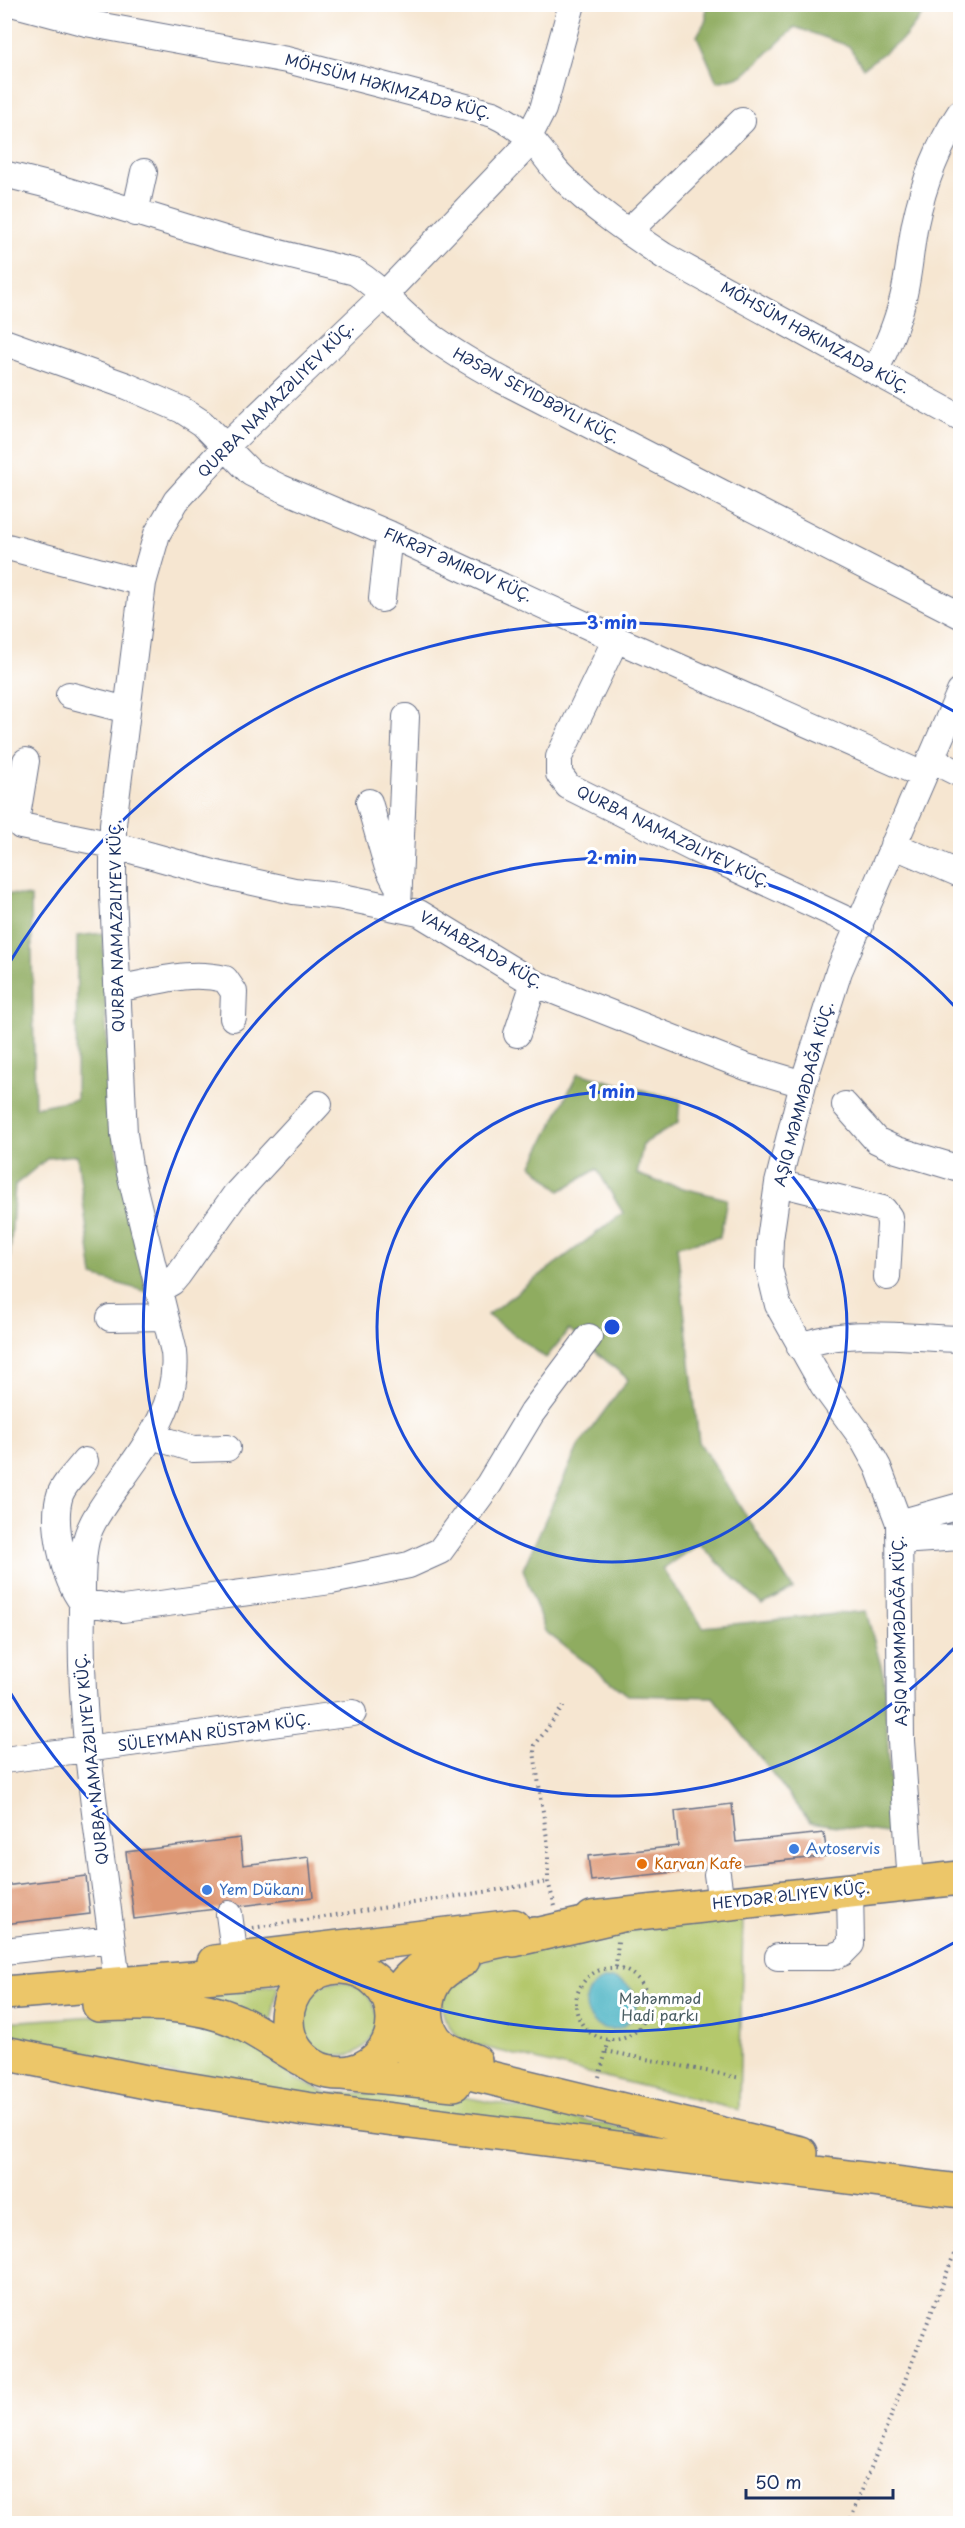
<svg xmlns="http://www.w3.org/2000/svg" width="965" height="2528" font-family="'Playpen Sans',sans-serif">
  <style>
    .green { fill: #b4c86c; stroke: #687c65; stroke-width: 1.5 }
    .forest { fill: #8fac60; stroke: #556e5f; stroke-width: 1.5 }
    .water { fill: #43b0c1; stroke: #2f7090; stroke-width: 1.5 }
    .building { fill: #de9874 }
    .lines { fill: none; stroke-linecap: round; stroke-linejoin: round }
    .minor-casing { stroke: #686f86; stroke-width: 28 }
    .major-casing { stroke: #686f86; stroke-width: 36 }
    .highway-casing { stroke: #686f86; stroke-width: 36 }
    .path { stroke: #686f86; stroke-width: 4; stroke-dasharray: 1.5 4.5; stroke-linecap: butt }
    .minor { stroke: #fff; stroke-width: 26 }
    .major { stroke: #ecc669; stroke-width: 33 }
    .highway { stroke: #ecc669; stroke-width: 33 }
    .ring { fill: none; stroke: #1d4ed8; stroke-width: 3 }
    .shop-dot { fill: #3f7fe0; stroke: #fff; stroke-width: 2 }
    .food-dot { fill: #e8710a; stroke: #fff; stroke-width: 2 }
    .labels { text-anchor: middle; stroke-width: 6; stroke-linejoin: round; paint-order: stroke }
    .street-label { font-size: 15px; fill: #1b2f5e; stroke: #fff }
    .shop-label { font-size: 15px; fill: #366cbe; stroke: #fff; text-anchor: start }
    .food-label { font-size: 15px; fill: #c56008; stroke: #fff; text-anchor: start }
    .park-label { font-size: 15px; fill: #495d62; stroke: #fff }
    .centre { fill: #1d4ed8; stroke: #fff; stroke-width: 3 }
    .ring-label { font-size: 18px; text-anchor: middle; font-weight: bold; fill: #1d4ed8; stroke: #fff; stroke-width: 6; stroke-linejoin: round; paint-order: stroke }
  </style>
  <rect width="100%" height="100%" fill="#fff"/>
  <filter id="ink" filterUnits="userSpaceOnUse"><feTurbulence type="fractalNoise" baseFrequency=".0167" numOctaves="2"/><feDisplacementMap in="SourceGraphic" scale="12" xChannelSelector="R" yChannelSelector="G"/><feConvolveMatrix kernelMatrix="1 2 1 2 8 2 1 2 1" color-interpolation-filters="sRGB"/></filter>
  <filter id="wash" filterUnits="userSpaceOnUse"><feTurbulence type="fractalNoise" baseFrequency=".008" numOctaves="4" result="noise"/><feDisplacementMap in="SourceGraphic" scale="24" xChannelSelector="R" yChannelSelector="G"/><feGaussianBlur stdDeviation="1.35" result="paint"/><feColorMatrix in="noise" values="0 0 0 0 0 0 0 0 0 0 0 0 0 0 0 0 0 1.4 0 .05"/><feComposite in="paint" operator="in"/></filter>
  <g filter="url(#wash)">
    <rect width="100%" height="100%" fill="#f6e6d1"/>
    <path class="green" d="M743 1919 739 2110 463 2042C446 2024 441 2018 441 1993L473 1966 501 1953 620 1930Z
      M302 2019a37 37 0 1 1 74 0a37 37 0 1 1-74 0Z
      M278 1985 271 2023 181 1996Z
      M129 2014 223 2030 256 2047 295 2079 328 2093 439 2092 751 2153 317 2100 5 2044V2022Z"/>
    <path class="forest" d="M706 5V4L930 5 904 38 863 68 849 46 795 27 744 75 717 82 697 36 706 20Z
      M5 893 31 897 35 1107 76 1099 77 936 103 933 109 1102 127 1204 147 1292 93 1276 77 1155 48 1158 15 1185 9 1269H5Z
      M578 1073 680 1100 678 1123 643 1144 637 1174 659 1182 727 1199 720 1237 677 1246 699 1442 793 1589 762 1605 699 1544 662 1569 703 1627 866 1611 884 1677 893 1834 810 1822 713 1697 628 1695 545 1631 523 1569 578 1447 628 1379 569 1330 546 1358 487 1315 623 1213 597 1169 560 1191 532 1165Z"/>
    <path class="water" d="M586 2004a25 25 0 1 1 50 0a25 25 0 1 1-50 0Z"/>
    <g id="blocks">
      <path class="building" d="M732 1804 736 1842 824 1833 827 1856 591 1881 588 1856 678 1846 675 1811Z
        M240 1838 243 1865 309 1857 313 1897 134 1919 126 1852Z
        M86 1876 90 1914 4 1924V1886Z"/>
    </g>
  </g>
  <g filter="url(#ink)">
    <use href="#blocks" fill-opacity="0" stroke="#686f86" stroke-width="1.5"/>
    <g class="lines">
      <g class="minor-casing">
        <path id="minor" d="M15 4 86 23 287 60 493 114C506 120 518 127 528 137 541 148 549 164 561 176 591 207 628 232 664 256L960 418
          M4 174 48 185 224 239 355 272C380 287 396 309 419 327 445 348 473 364 502 380L960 615
          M135 213 144 172
          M628 232 742 121
          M4 342 127 386 182 410 202 423 251 473 281 488 389 534 616 639 923 775
          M875 371C886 349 896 326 902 302 909 277 910 250 915 224 923 186 938 146 960 113
          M4 546 143 583
          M382 599 389 534
          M616 639 559 757V774L568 786 694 849 860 926
          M69 695 127 710
          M930 759 960 774
          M26 761 17 816 21 826 113 845 217 874 294 891 338 896 419 913 534 983 746 1067 803 1084
          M369 802 387 865 396 883
          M893 845 960 874
          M398 907 406 717
          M117 989C155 982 187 970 225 979L234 992 233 1018
          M517 1034 534 983
          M845 1105 876 1140 897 1150 960 1169
          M778 1183 883 1209 889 1217 890 1224 887 1277
          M158 1290 172 1282 178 1275 235 1195 319 1104
          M110 1318 165 1317
          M800 1347C845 1327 911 1338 960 1339
          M152 1436 193 1449 227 1448
          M85 1461C77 1472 64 1483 60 1495 51 1523 64 1579 82 1602L123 1609 331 1581 409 1565 440 1551 489 1484 531 1414 589 1337
          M899 1523 960 1506
          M900 1541 960 1537
          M4 1760 353 1713
          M717 1874 721 1903
          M911 1883 901 1741 899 1523 878 1467 862 1438 823 1385 778 1305 769 1268 770 1240 778 1183 803 1084 839 971 960 692
          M229 1914 235 1959
          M4 1951 112 1939
          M778 1957H831L842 1953 851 1944 850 1890
          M116 1975C103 1855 78 1734 82 1613 82 1591 81 1568 85 1545 88 1527 99 1512 109 1497 140 1453 180 1408 174 1352L130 1173 124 1134 113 895V824L143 583 157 534 176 501 225 447 385 294 521 152 543 109 572 4"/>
      </g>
      <g class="major-casing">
        <path id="major" d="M592 1918 960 1878
          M214 1962 514 1926"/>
      </g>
      <g class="highway-casing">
        <path id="highway" d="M535 1934C486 1944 381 1956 395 2026 400 2055 428 2062 453 2069L801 2153
          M514 1940 622 1915
          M463 1960C452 1966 440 1972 434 1983 423 2001 423 2030 441 2045 450 2053 463 2056 475 2061
          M287 2020a53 53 0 1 1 106 0a53 53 0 1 1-106 0Z
          M4 1993 340 1966
          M99 2005C145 2003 194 2002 237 2021 260 2032 280 2047 302 2059
          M4 2053 156 2084 306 2109 960 2191
          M332 2072 454 2084"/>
      </g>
      <path class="path" d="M555 1906 548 1882V1845L534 1752 535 1745 565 1704
        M253 1928 548 1882
        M616 1967 618 1941
        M576 2004a36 36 0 1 1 72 0a36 36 0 1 1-72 0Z
        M606 2051 741 2078
        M599 2077 609 2040
        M849 2524 960 2239"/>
      <use href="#minor" class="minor"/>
      <use href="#major" class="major"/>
      <use href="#highway" class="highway"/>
    </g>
  </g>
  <g class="ring">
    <circle cx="612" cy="1327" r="235"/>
    <path d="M958 1644A469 469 0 1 1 958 1010"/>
    <path d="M959 1940A704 704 0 0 1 5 1684M5 970A704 704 0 0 1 959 714"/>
  </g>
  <g class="shop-dot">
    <circle cx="794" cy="1849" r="6"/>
    <circle cx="207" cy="1890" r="6"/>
  </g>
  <circle class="food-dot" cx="642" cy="1864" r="6"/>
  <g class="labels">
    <g class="street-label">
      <text transform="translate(388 87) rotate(15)" y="5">MÖHSÜM HƏKIMZADƏ KÜÇ.</text>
      <text transform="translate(815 338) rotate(29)" y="5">MÖHSÜM HƏKIMZADƏ KÜÇ.</text>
      <text transform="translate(536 396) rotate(28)" y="5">HƏSƏN SEYIDBƏYLI KÜÇ.</text>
      <text transform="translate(276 400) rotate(-45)" y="5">QURBA NAMAZƏLIYEV KÜÇ.</text>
      <text transform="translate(458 565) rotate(24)" y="5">FIKRƏT ƏMIROV KÜÇ.</text>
      <text transform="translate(673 837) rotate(26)" y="5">QURBA NAMAZƏLIYEV KÜÇ.</text>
      <text transform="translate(117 926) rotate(-91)" y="5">QURBA NAMAZƏLIYEV KÜÇ.</text>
      <text transform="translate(481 950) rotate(30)" y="5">VAHABZADƏ KÜÇ.</text>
      <text transform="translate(804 1094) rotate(-75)" y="5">AŞIQ MƏMMƏDAĞA KÜÇ.</text>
      <text transform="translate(900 1631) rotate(-91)" y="5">AŞIQ MƏMMƏDAĞA KÜÇ.</text>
      <text transform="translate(214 1733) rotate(-8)" y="5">SÜLEYMAN RÜSTƏM KÜÇ.</text>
      <text transform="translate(92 1759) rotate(-96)" y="5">QURBA NAMAZƏLIYEV KÜÇ.</text>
      <text transform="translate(791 1896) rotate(-6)" y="5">HEYDƏR ƏLIYEV KÜÇ.</text>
    </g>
    <g class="shop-label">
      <text x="806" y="1854">Avtoservis</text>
      <text x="219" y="1895">Yem Dükanı</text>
    </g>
    <g class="food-label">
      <text x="654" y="1869">Karvan Kafe</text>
    </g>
    <g class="park-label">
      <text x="660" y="2004">Məhəmməd<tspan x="660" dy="17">Hadi parkı</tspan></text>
    </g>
  </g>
  <circle cx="612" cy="1327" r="9" class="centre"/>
  <g class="ring-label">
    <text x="612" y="629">3 min</text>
    <text x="612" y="864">2 min</text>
    <text x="612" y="1098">1 min</text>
  </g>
  <rect width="965" height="2528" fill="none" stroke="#fff" stroke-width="24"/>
  <path d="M746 2489v9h147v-9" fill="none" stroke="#1b2f5e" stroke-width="3"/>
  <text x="755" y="2489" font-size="18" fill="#1b2f5e" stroke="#ffffff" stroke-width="4.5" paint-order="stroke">50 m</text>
</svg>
